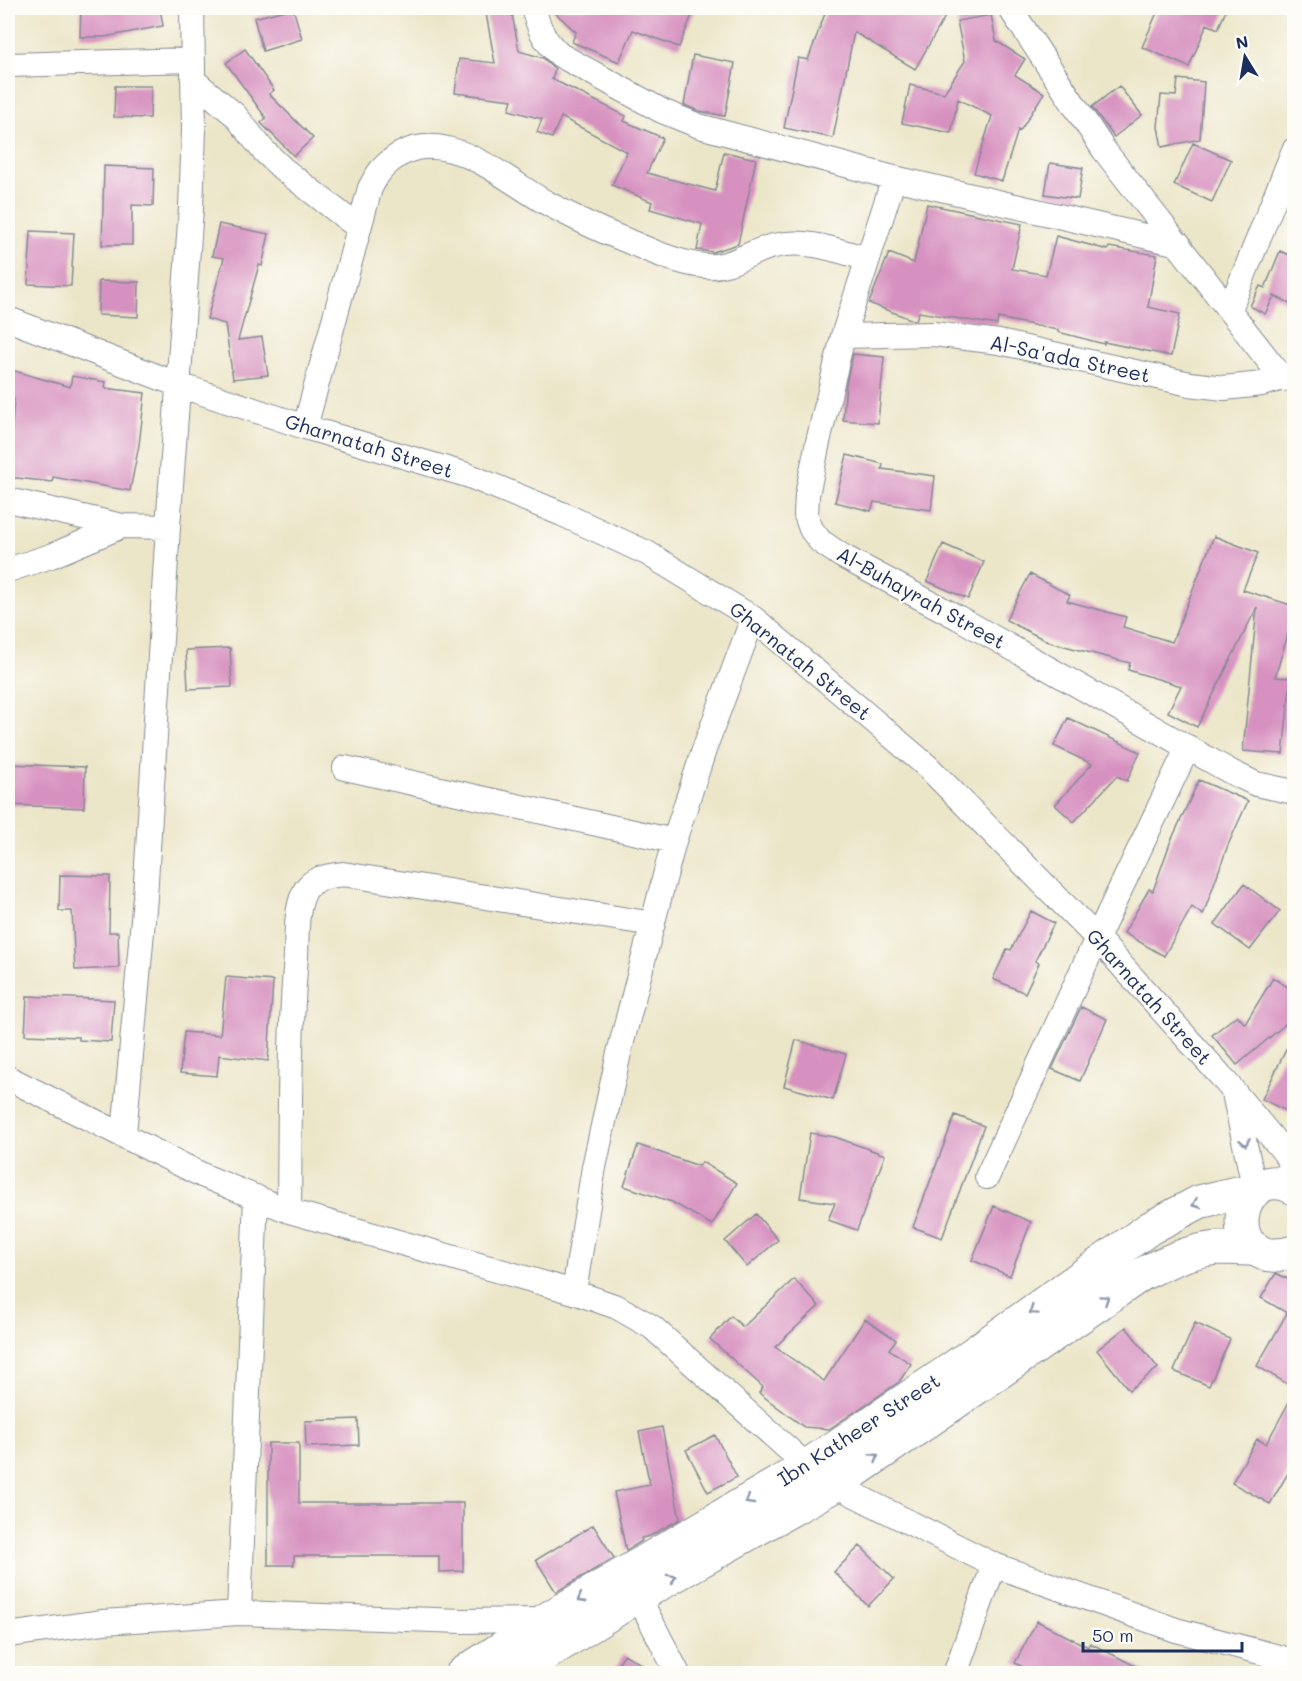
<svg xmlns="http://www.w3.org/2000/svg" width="1302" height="1681" font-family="Mali,sans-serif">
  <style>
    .building { fill: #d791c0 }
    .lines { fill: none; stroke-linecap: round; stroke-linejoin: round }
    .street-casing { stroke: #848a94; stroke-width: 26 }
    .secondary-casing { stroke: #848a94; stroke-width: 35 }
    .street { stroke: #fff; stroke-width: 24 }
    .secondary { stroke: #fff; stroke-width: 33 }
    .oneway { stroke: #8d97ae }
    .labels { text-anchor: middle; stroke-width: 4.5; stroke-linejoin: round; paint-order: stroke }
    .street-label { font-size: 20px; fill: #1b2f5e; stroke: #fdfcf7 }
  </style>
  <rect width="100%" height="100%" fill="#fdfcf7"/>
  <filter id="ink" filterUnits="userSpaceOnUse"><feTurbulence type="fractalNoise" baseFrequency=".0167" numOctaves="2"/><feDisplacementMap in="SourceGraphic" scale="12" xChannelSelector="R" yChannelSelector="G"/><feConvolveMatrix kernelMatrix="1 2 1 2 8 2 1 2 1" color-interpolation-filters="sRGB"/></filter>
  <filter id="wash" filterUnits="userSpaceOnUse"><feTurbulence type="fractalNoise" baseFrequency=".008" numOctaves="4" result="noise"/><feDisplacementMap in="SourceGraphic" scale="24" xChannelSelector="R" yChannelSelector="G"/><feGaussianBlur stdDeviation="1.35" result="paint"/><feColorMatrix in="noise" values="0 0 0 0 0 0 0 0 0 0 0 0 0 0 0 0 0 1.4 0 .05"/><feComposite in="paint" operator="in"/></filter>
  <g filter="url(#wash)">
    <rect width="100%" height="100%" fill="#ece6c9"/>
    <g id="blocks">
      <path class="building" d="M81 8H160L163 26 104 37H80Z
        M293 8 302 39 263 51 254 18Z
        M485 8H511L519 51 543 58 555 69 552 79 626 116 624 121 663 138 647 173 715 191 724 152 756 159 738 244 713 252 697 250 702 224 650 209 652 202 612 185 627 152 561 117 552 138 537 132 542 119 509 110 512 100 455 93 459 59 495 63Z
        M550 8H695L679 47 633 30 619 62 572 42 576 32Z
        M827 8H950L915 69 854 32 833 138 784 128 798 58 808 60Z
        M1159 8H1227L1218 29 1207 24 1189 67 1142 47Z
        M991 15 996 41 1025 59 1015 75 1044 93 1020 131 1018 130 1002 181 974 173 992 116 958 99 951 133 902 123 910 85 944 93 965 61 957 21Z
        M245 49 274 90 269 94 313 138 294 156 261 123 266 118 226 63Z
        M693 55 735 63 725 116 699 111 684 105Z
        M1178 79 1204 82 1200 139 1162 147 1158 127 1161 95 1176 96Z
        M115 86H151L150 118 114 117Z
        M1119 86 1142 115 1114 137 1092 107Z
        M1193 143 1231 160 1212 202 1174 185Z
        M1050 163 1083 168 1078 199 1045 194Z
        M104 166 154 168 153 206 132 205V245H102Z
        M927 204 1022 224 1012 269 1046 275 1056 236 1108 250 1109 247 1157 255 1148 307 1180 314 1171 356 1104 342V344L1058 332V330L998 318 997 325 919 312 916 320H913L869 303 889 253 914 263Z
        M219 224 269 234 262 266 259 265 238 340 262 337 268 375 233 379 225 324 207 319 224 258 212 256Z
        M31 231 74 233 71 286 28 284Z
        M1280 251 1294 257V305L1274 296 1265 314 1250 306 1260 286 1265 288Z
        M99 281 139 282 138 317 98 315Z
        M853 354 884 357 878 423 843 420 846 383Z
        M8 369 70 387 72 376 106 382 105 388 145 393 139 445 130 491 53 477 52 482 8 477 14 399 8 397Z
        M847 455 883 464 882 469 935 476 931 510 874 502 871 511 835 502Z
        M1214 536 1258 553 1243 590 1294 606V614L1275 677 1291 678 1283 754 1243 751 1257 607 1197 727 1168 712 1181 686 1128 670 1130 663 1049 642 1006 620 1030 574 1070 595 1067 601 1126 617 1123 627 1172 642Z
        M943 544 984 562 968 599 927 581Z
        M230 648 232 687 188 689 186 650Z
        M1068 718 1140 752 1127 781 1117 776 1074 822 1055 805 1092 764 1054 746Z
        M8 764 85 767 84 808 8 805Z
        M1199 780 1248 801 1228 845 1203 915 1192 907 1164 956 1124 933 1149 889 1153 891 1170 843Z
        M60 875 110 876 109 932H118L119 968 75 970 72 911H59Z
        M1244 884 1280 911 1250 950 1215 924Z
        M1031 911 1054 923 1035 961 1039 963 1025 993 993 979 1007 949 1011 950Z
        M226 977 273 981 268 1061 219 1055 217 1076 180 1073 184 1032 220 1035Z
        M1273 978 1294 991V1017L1237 1065 1212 1035 1237 1015 1245 1024Z
        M27 996 114 1000 111 1042 79 1040V1037L25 1035Z
        M1081 1007 1107 1019 1080 1081 1052 1069Z
        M1294 1033V1115L1262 1099Z
        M796 1040 846 1054 833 1100 784 1086Z
        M955 1115 984 1126 942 1238 913 1227Z
        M810 1133 835 1137 885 1155 857 1230 828 1220 835 1203 800 1198Z
        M638 1145 699 1166 702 1162 737 1183 712 1225 672 1202 624 1186Z
        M994 1206 1031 1222 1010 1276 972 1260Z
        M756 1214 778 1240 747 1267 725 1241Z
        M1276 1273 1294 1282V1388L1257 1366 1287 1313 1261 1298Z
        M794 1279 819 1306 775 1347 824 1381 865 1319 896 1340 889 1349 911 1364 899 1382 829 1429 804 1427 759 1393 763 1387 710 1339 731 1316 743 1327Z
        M1195 1323 1230 1339 1209 1386 1174 1371Z
        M1126 1327 1158 1368 1129 1390 1097 1350Z
        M1294 1393V1463L1270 1504 1232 1483 1257 1439 1266 1444Z
        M358 1419 359 1445 306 1447 305 1421Z
        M662 1427 680 1519 650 1536 641 1538 642 1541 626 1551 614 1492 650 1485 639 1432Z
        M715 1435 737 1477 708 1492 686 1450Z
        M268 1443H299V1503H463V1571L439 1572V1556H294V1565H268Z
        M593 1525 614 1558 556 1592 536 1560Z
        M860 1546 894 1579 868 1606 834 1572Z
        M1037 1621 1088 1647 1090 1643 1151 1674H1036L1015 1663Z
        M624 1654 657 1674H612Z"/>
    </g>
  </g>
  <g filter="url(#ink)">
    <use href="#blocks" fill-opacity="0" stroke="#848a94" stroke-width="1.5"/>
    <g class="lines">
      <g class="street-casing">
        <path id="street" d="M533 8C539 28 543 40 560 55L662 111 699 126 894 178 1179 244
          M1010 8 1104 150 1283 379
          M8 65 192 60
          M193 80 235 115 263 150 283 169 359 228
          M894 178 843 336 818 442 807 495 806 515 811 529 820 541 842 556 959 618 1231 772 1256 784 1294 792
          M1230 309 1294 150
          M8 319 179 385 305 427 467 475 562 514 647 553 753 618 928 767 1097 938 1220 1075 1284 1152 1294 1170
          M843 336 933 334 999 342 1190 384 1224 388 1262 384 1294 375
          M305 427 370 188C374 181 377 174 382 169 433 114 498 175 545 202 569 215 596 229 623 239 649 250 676 263 705 266 730 269 750 251 774 246 806 238 838 251 868 259
          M8 500 122 526 168 527
          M8 570 51 556 122 526
          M345 768 674 841
          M8 1078 204 1176 289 1211 574 1292 617 1307 652 1327 807 1466 835 1485 994 1565 1176 1630 1294 1661
          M1235 1098 1255 1191
          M124 1134 145 897 168 527 191 208 194 131 192 8
          M987 1177 1097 938 1188 747
          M289 1211C290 1126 289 1041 296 956 297 936 295 907 306 889 314 877 330 876 343 874L653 924
          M574 1292 594 1167 619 1053 674 841 706 744 753 618
          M638 1596 678 1674
          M239 1613 256 1197
          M8 1635 103 1622 239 1613 462 1621 545 1620
          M955 1674 994 1565"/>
      </g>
      <g class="secondary-casing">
        <path id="secondary" d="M1294 1188C1234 1157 1216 1275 1294 1252
          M462 1674 545 1620 807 1466 947 1372 1150 1228 1199 1202 1236 1193H1253
          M514 1674 638 1596 835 1485 1142 1274C1166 1262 1191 1250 1218 1248 1230 1248 1243 1249 1256 1249"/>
      </g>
      <use href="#street" class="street"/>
      <use href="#secondary" class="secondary"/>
    </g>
    <defs><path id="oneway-chevron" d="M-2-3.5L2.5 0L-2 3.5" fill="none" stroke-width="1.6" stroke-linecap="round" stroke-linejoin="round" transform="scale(1.5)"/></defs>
    <g class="oneway">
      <use href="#oneway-chevron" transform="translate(1245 1142) rotate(80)"/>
      <use href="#oneway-chevron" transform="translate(1196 1204) rotate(157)"/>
      <use href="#oneway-chevron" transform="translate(1105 1299) rotate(-34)"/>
      <use href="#oneway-chevron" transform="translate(1033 1311) rotate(145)"/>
      <use href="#oneway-chevron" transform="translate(875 1457) rotate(-35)"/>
      <use href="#oneway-chevron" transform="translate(749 1501) rotate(149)"/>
      <use href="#oneway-chevron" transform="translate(672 1578) rotate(-29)"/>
      <use href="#oneway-chevron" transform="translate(581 1599) rotate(150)"/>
    </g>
  </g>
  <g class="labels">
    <g class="street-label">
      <text transform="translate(1070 359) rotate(12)" y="7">Al-Sa'ada Street</text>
      <text transform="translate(369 446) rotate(17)" y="7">Gharnatah Street</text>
      <text transform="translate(921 598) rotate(29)" y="7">Al-Buhayrah Street</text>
      <text transform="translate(800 661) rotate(39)" y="7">Gharnatah Street</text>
      <text transform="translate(1149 997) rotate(48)" y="7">Gharnatah Street</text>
      <text transform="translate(859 1430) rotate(-33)" y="7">Ibn Katheer Street</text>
    </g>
  </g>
  <rect width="1302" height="1681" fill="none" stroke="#fdfcf7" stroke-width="30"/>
  <g transform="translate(1245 57) rotate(349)" stroke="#fdfcf7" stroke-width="4.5" paint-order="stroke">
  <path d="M0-4.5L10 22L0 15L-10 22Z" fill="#1b2f5e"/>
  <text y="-9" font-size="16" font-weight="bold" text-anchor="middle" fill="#1b2f5e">N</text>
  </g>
  <path d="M1083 1642v9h159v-9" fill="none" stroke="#1b2f5e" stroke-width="3"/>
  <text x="1092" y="1642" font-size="18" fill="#1b2f5e" stroke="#fdfcf7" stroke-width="4.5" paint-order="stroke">50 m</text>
</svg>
